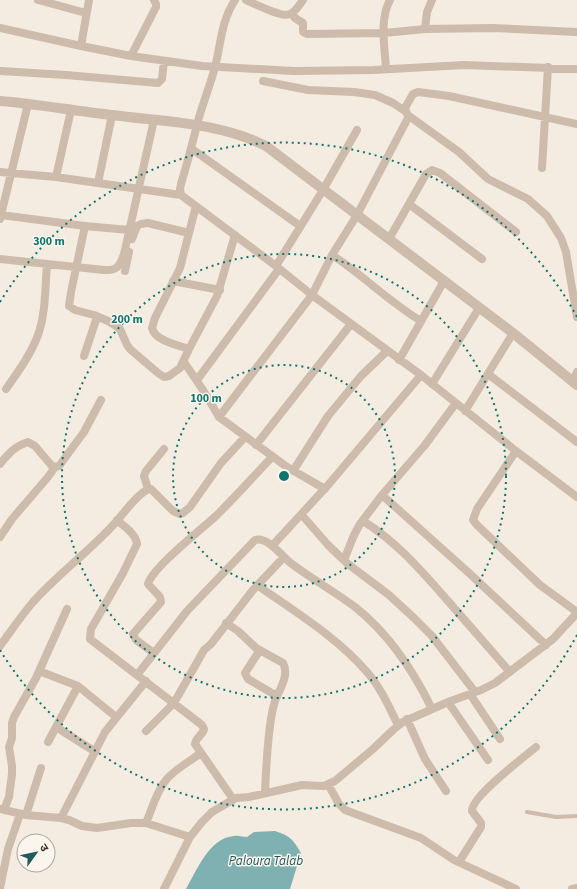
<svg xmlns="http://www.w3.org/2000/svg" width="577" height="889" font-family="'Source Sans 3','Noto Sans Devanagari',sans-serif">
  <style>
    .water { fill: #7fb0b2 }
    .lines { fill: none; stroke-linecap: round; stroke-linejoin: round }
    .service { stroke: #cdbbac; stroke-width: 4 }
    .minor { stroke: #cdbbac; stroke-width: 8 }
    .tertiary { stroke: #cdbbac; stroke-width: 10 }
    .ring { fill: none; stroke: #0f766e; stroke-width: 2; stroke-dasharray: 2 4 }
    .labels { text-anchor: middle; stroke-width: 3; stroke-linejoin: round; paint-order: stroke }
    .water-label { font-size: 13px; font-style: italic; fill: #1f5a5e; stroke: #fbf5ee }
    .centre { fill: #0f766e; stroke: #fbf5ee; stroke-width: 2 }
    .ring-label { font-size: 12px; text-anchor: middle; font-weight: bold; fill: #0f766e; stroke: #fbf5ee; stroke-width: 3; stroke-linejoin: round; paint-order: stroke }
  </style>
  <rect width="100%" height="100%" fill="#f4ebe1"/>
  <path class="water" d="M275 831C290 836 293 839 301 853L290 889H186C197 870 209 838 234 836 238 835 243 837 247 837L254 832Z"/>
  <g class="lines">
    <path class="service" d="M527 812 556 817 577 816"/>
    <path class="minor" d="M38 0 86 13
      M235 0C221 21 221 44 215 67 210 86 202 105 197 125 192 145 187 164 181 184L180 189 181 195 276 266 312 295 421 375 516 451 577 497
      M246 0C255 4 282 18 290 14 296 12 299 5 303 0
      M292 14 295 18 303 23V32L307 34 384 33 425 29 493 28 577 32
      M0 28 81 46 131 56 202 66 294 71 373 70 464 65 577 69
      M425 29 427 12 432 0
      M81 46 89 0
      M131 56 156 7V4L154 0
      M386 69C385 48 379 20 390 0
      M0 71 66 75 158 83 162 79 164 61
      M263 81 308 90 354 92 375 95 393 103 405 111
      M577 124 449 96 418 92 413 94 405 108 407 114 409 116 459 152 488 179 528 199 547 216 561 238 566 252 577 317
      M192 149 300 226
      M542 168 548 67
      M0 172 56 177 181 195
      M56 177 71 110
      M98 183 112 115
      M409 204 482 259
      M1 215 85 226 129 230
      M0 219 28 104
      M85 226 71 292 69 306 75 310 94 315 108 321 116 326 120 329 127 345 131 350 158 373 164 377 169 376 180 368 189 349 217 296 235 235
      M132 239 137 226 141 224 148 223 189 233
      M389 239 426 174 432 170 440 173 516 232
      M332 255C363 275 389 302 421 321
      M0 259 104 270C117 271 120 266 124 254L154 120
      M276 266 323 190 357 130
      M125 271 129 252
      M173 281 220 290
      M189 349C178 345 155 341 152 328L155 318 180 268 196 206
      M84 356 97 317
      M399 360 444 281
      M184 362 203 390 219 417 287 467 325 489
      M488 374 577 442
      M197 380 279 269
      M573 381 577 372
      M432 384 479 308
      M6 389C18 372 31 354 38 335 46 313 45 287 47 264
      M465 411 513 333
      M219 417 312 295 332 255 357 215 409 116
      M256 445 351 324
      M516 451 477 509 473 520 477 525 540 585 577 612
      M0 464C8 454 15 446 28 442L35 446 52 466 55 467 59 466 84 432 101 400
      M293 471 328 416 361 376 387 351
      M148 489 144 476 146 471 164 449
      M382 495 469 573 546 645
      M302 515 328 545 348 564 389 595 414 618 432 636 475 692
      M117 520C125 527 136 534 137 544L123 573 91 629 90 639 202 725 204 729C203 735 196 737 195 744L233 799
      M363 521C394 540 417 566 441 593 464 619 487 646 510 672
      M0 537 12 519 48 477 55 467
      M272 546 329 484 421 375
      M344 560 354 535 360 524 382 495 425 445 456 403
      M257 585C295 612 337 637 367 672 381 688 389 707 398 725
      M226 623 238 631 256 648 283 663C290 675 279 690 275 701 273 707 272 713 271 719 267 744 266 768 265 793
      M0 646C11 631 21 616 33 602 59 573 90 551 116 522 123 514 141 489 151 489L173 511 180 514 183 513 190 507 221 463 245 437
      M260 650 245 673 248 679 277 696
      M154 653 136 640 133 634 161 602 160 597 148 584C153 567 202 529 217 515 236 496 254 476 272 457
      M39 671 78 686 116 717
      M137 675 187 611 255 540C268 536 282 557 292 564 312 579 335 592 355 607 388 633 414 672 432 709
      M470 694 500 739
      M448 702 488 760
      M407 719 425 759 446 791
      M56 727 94 751
      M146 731 174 703 204 650 211 644 253 590 284 557
      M48 742 78 686
      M328 784 339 804 345 810 421 838 454 860 516 889
      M0 809 26 815 61 818 69 820 82 826 97 828 131 823H146L190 837
      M4 810 9 797 12 774V766L9 747 12 738V723L14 717 36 678 67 609
      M26 815 41 768
      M61 818 105 732 146 681
      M146 823C152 809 156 792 166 780 175 769 189 762 201 753
      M459 862 481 827V823L472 811C471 797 524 757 536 747
      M0 888 8 849 20 814
      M164 889 190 837 202 822 212 812 236 798 249 797 302 785 324 786 335 781 373 749 393 730 403 722 448 702 481 690 495 683 553 639 577 613
      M572 889 577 888"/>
    <path class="tertiary" d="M0 101C37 104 74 111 112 115 164 122 218 122 266 146L513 333 577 385"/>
  </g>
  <g class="ring">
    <circle cx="284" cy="476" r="111"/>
    <circle cx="284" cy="476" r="222"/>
    <path d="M577 635A333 333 0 0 1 0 650M0 302A333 333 0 0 1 577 317"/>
  </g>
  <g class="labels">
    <g class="water-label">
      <text x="266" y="865">Paloura Talab</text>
    </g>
  </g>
  <circle cx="284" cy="476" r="6" class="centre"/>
  <g class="ring-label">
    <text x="49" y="245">300 m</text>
    <text x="127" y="323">200 m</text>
    <text x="206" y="402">100 m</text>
  </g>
  <g transform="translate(36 853) rotate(57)"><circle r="19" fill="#fbf5ee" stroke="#aea6a0"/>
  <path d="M0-3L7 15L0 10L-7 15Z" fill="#1f5a5e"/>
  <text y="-6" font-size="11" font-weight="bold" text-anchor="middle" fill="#3b302b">उ</text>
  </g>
</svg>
